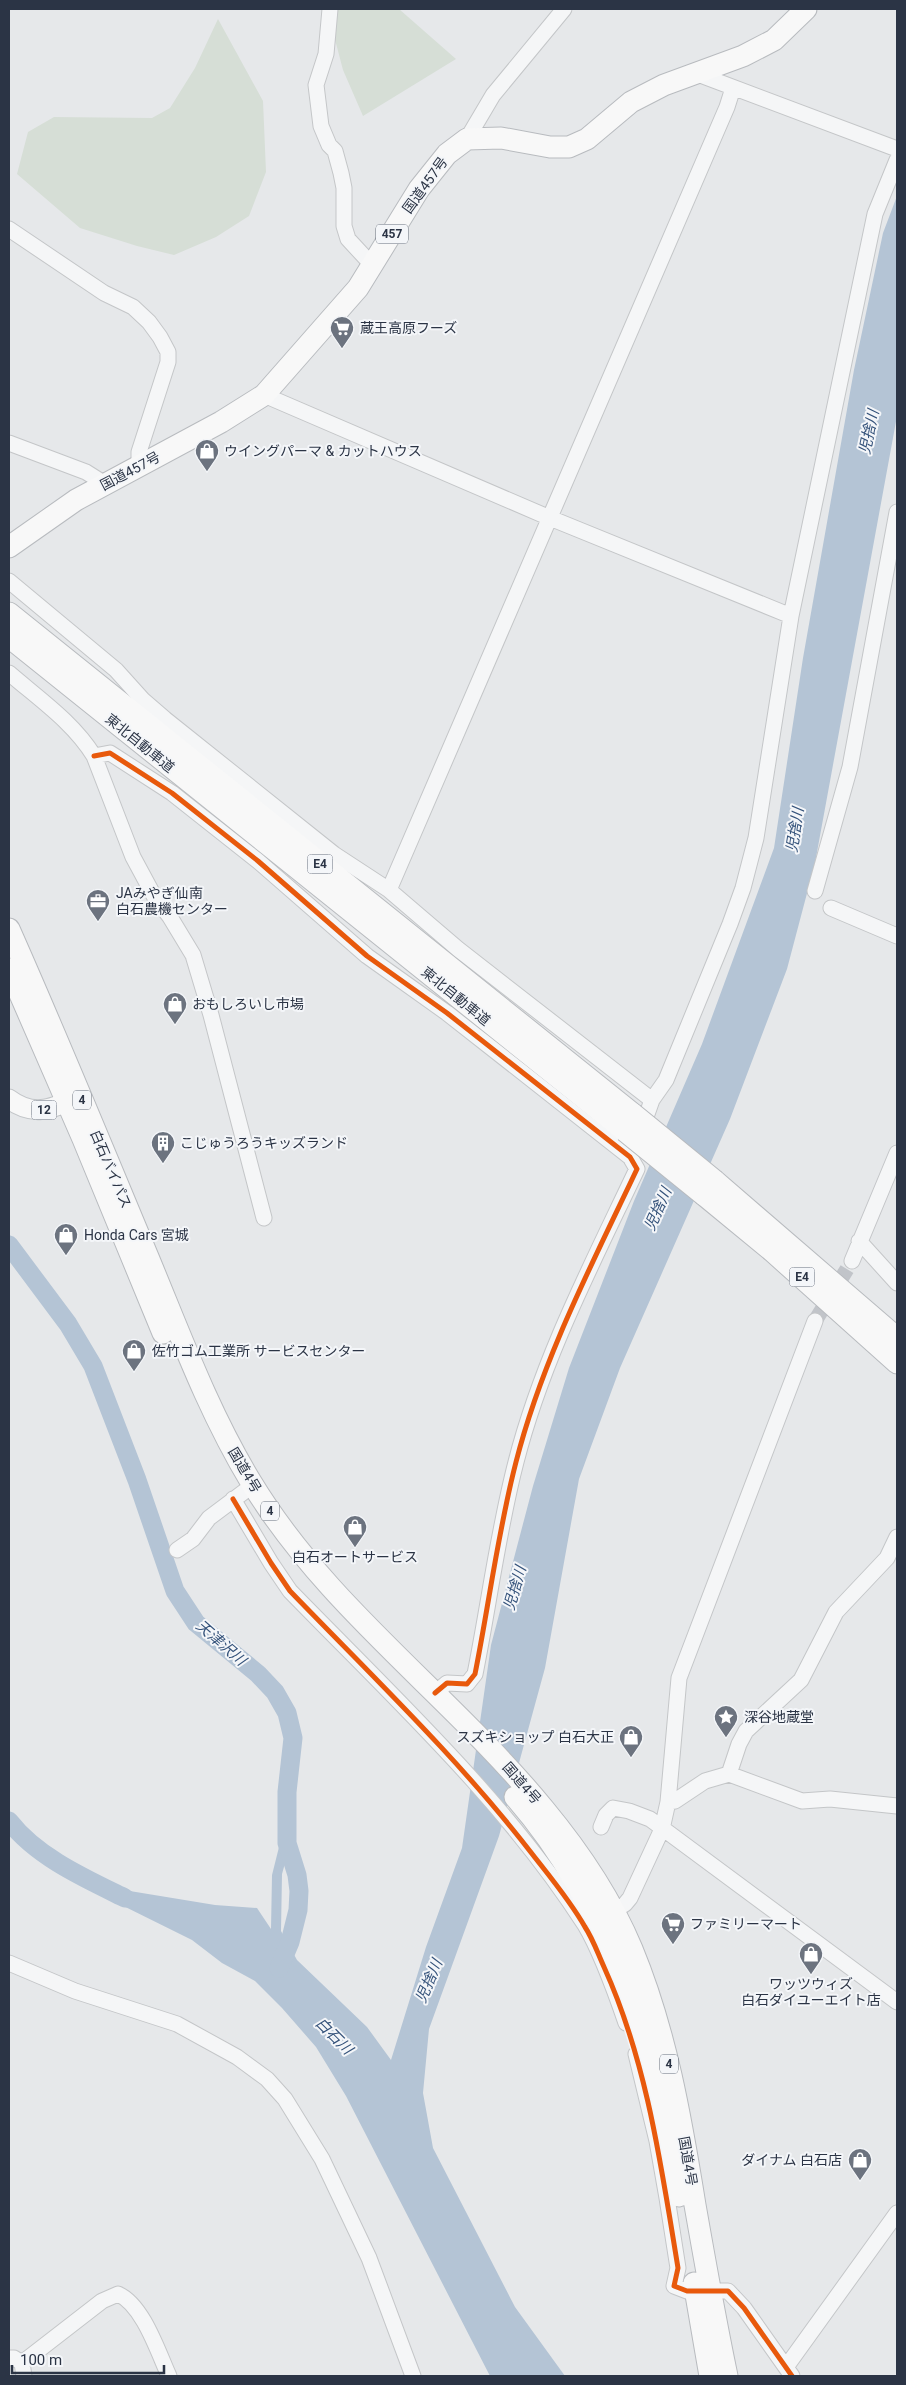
<svg xmlns="http://www.w3.org/2000/svg" width="906" height="2385" font-family="Roboto,'Noto Sans JP',sans-serif">
  <style>
    .green { fill: #d6ded6 }
    .water { fill: #b4c4d5 }
    .lines { fill: none; stroke-linecap: round; stroke-linejoin: round }
    .river { stroke: #b4c4d5; stroke-width: 19 }
    .minor-tunnel { stroke: #c1c4c9; stroke-width: 15; stroke-dasharray: 15 8; stroke-linecap: butt }
    .minor-casing { stroke: #c4c6c8; stroke-width: 17 }
    .major-casing { stroke: #c2c5c8; stroke-width: 21 }
    .highway-casing { stroke: #b8bbbf; stroke-width: 23 }
    .minor { stroke: #f5f6f7; stroke-width: 15 }
    .major { stroke: #f8f8f8; stroke-width: 19 }
    .highway { stroke: #f8f8f8; stroke-width: 21 }
    .highway-bridge-casing { stroke: #b8bbbf; stroke-width: 23; stroke-linecap: butt }
    .highway-bridge { stroke: #f8f8f8; stroke-width: 21 }
    .cycleway-casing { stroke: #f4f6f9; stroke-width: 8 }
    .cycleway { stroke: #e8590c; stroke-width: 5 }
    .labels { text-anchor: middle; stroke-width: 4; stroke-linejoin: round; paint-order: stroke }
    .shield { fill: #f4f6f9; stroke: #676e7b; stroke-width: 1 }
    .shield-label { font-size: 12px; font-weight: bold; fill: #2b3445 }
    .street-label { font-size: 14px; fill: #2b3445; stroke: #f4f6f9 }
    .poi-label { font-size: 14px; fill: #2b3445; stroke: #f4f6f9; text-anchor: start }
    .water-label { font-size: 15px; font-style: italic; fill: #34527a; stroke: #f4f6f9 }
  </style>
  <rect width="100%" height="100%" fill="#e6e8ea"/>
  <path class="green" d="M327 9H399L456 59 363 116 343 70Z
    M218 19 263 101 266 172 249 216 216 237 174 255 137 246 80 228 17 174 28 132 54 117 152 118 170 108 195 68Z"/>
  <path class="water" d="M897 196V416L815 863 787 969 730 1119 620 1368 579 1479 545 1668 499 1836 429 2029 423 2093 433 2148 515 2307 565 2376H490L346 2096 316 2047 282 2008 255 1981 222 1963 192 1940 75 1882 215 1905 257 1908 271 1929 272 1875 279 1847 282 1820 294 1831 282 1874 281 1931 297 1960 367 2027 391 2060 426 1947 462 1848 491 1645 533 1486 569 1368 634 1201 702 1044 774 848 803 658 854 370 883 233Z"/>
  <g class="lines">
    <path class="river" d="M9 1245 68 1324 93 1366 137 1480 175 1591 196 1623 258 1674 275 1692 287 1713 293 1738 287 1792V1843L297 1875 299 1891 298 1910 290 1942 279 1968
      M9 1821C37 1857 84 1878 125 1898"/>
    <path class="minor-tunnel" d="M815 1321 852 1261"/>
    <g class="minor-casing">
      <path id="minor" d="M330 9 326 54 316 85 321 126 329 145 335 151 341 173 344 188V226L348 239 373 266
        M695 73 897 149
        M467 139 493 95 564 9
        M9 229 104 293 133 307 149 322 160 337 168 352V362L139 452V466
        M264 395 550 518 791 616
        M9 443 86 472 105 484
        M9 581 116 670 143 700 165 719 334 854 389 890 458 949 652 1100
        M9 673C39 699 73 722 94 756L133 857 154 896 170 917 193 955 211 1015 264 1218
        M94 756 110 753 172 793 258 861 367 956 447 1013 630 1157 637 1169C592 1264 542 1360 516 1462 498 1531 489 1604 475 1674L467 1684 447 1683 435 1693
        M389 890 727 107 733 88
        M815 891 850 767 897 512
        M831 908 897 936
        M641 1131 652 1100 666 1080 730 924 743 888 756 838 791 616 875 214 897 160
        M859 1241 897 1283
        M852 1261 897 1153
        M233 1499 271 1563 290 1591C393 1697 505 1800 585 1925 600 1950 616 1994 626 2023
        M177 1550 193 1539 209 1518 253 1485
        M729 1774 739 1744 746 1731 801 1680 836 1612 887 1558 897 1537
        M668 1802 675 1801 705 1781 729 1774 802 1801 830 1799 897 1806
        M601 1827 606 1815 613 1808 629 1811 650 1819 897 2002
        M606 1916 625 1904 630 1898 662 1829 668 1802 679 1678 815 1321
        M9 1963 75 1991 177 2024 237 2057 267 2079 285 2099 322 2159 369 2258 413 2376
        M636 2054 657 2141 667 2198 678 2268 674 2286 687 2291H728L744 2308 792 2376
        M9 2358H14L22 2363 24 2376
        M22 2363 102 2301 118 2294C143 2305 158 2352 169 2376
        M786 2367 897 2213"/>
    </g>
    <g class="major-casing">
      <path id="major" d="M9 1099C34 1118 53 1108 80 1097"/>
    </g>
    <g class="highway-casing">
      <path id="highway" d="M9 547 76 500 221 422 264 395 358 288 419 189 447 154 467 139 501 138 550 147H569L587 139 631 102 664 85 743 56 774 40 806 9
        M9 613 633 1114
        M9 637 625 1131
        M9 929C57 1037 102 1147 148 1257 180 1334 208 1411 251 1482 328 1609 451 1695 544 1809 578 1850 611 1899 632 1949 666 2031 681 2118 695 2205 705 2262 715 2319 727 2376
        M9 969 83 1139 163 1333
        M715 1181 897 1338
        M704 1195 772 1251 897 1363
        M515 1797C612 1908 654 2054 679 2196
        M694 2283 710 2376"/>
    </g>
    <use href="#minor" class="minor"/>
    <use href="#major" class="major"/>
    <use href="#highway" class="highway"/>
    <g class="highway-bridge-casing">
      <path id="highway-bridge" d="M633 1114 715 1181
        M625 1131 704 1195"/>
    </g>
    <use href="#highway-bridge" class="highway-bridge"/>
    <g class="cycleway-casing">
      <path id="cycleway" d="M94 756 110 753 172 793 258 861 367 956 447 1013 630 1157 637 1169C592 1264 542 1360 516 1462 498 1531 489 1604 475 1674L467 1684 447 1683 435 1693
        M233 1499 271 1563 290 1591C373 1677 460 1760 533 1855 551 1878 571 1902 585 1927 593 1939 598 1954 604 1967 647 2062 661 2165 678 2268L674 2286 687 2291H728L744 2308 792 2376"/>
    </g>
    <use href="#cycleway" class="cycleway"/>
  </g>
  <defs>
    <g id="supermarket-pin" transform="scale(1.25)"><path d="M0 17L-7.5 6A9.5 9.5 0 1 1 7.5 6Z" fill="#6c737f" stroke="#f4f6f9"/><path d="M-6-5.5h2.5l.6 2H6L4.5 2H-2.5L-4.4-4H-6ZM-1.5 3.2a1.3 1.3 0 1 0 .1 0ZM3 3.2a1.3 1.3 0 1 0 .1 0Z" fill="#fff"/></g>
    <g id="shop-pin" transform="scale(1.25)"><path d="M0 17L-7.5 6A9.5 9.5 0 1 1 7.5 6Z" fill="#6c737f" stroke="#f4f6f9"/><path d="M-5-2.5h2.3a2.7 3.5 0 0 1 5.4 0H5L5.5 6h-11ZM-1.5-2.5h3a1.5 2.3 0 0 0-3 0Z" fill="#fff"/></g>
    <g id="office-pin" transform="scale(1.25)"><path d="M0 17L-7.5 6A9.5 9.5 0 1 1 7.5 6Z" fill="#6c737f" stroke="#f4f6f9"/><path d="M-6-3h4V-5.5h4V-3h4V5H-6ZM-1-4.5V-3h2v-1.5ZM-6 0V1H6V0Z" fill="#fff"/></g>
    <g id="building-pin" transform="scale(1.25)"><path d="M0 17L-7.5 6A9.5 9.5 0 1 1 7.5 6Z" fill="#6c737f" stroke="#f4f6f9"/><path d="M-4-6H4V6H1V3H-1V6H-4ZM-2.5-4.3h1.7v1.8h-1.7ZM.8-4.3h1.7v1.8H.8ZM-2.5-1h1.7V.8h-1.7ZM.8-1h1.7V.8H.8Z" fill="#fff"/></g>
    <g id="sight-pin" transform="scale(1.25)"><path d="M0 17L-7.5 6A9.5 9.5 0 1 1 7.5 6Z" fill="#6c737f" stroke="#f4f6f9"/><path d="M0-6L1.8-2.2L6-1.7L2.9 1.2L3.7 5.4L0 3.3L-3.7 5.4L-2.9 1.2L-6-1.7L-1.8-2.2Z" fill="#fff"/></g>
  </defs>
  <g fill-rule="evenodd">
    <use href="#supermarket-pin" x="342" y="328"/>
    <use href="#shop-pin" x="207" y="451"/>
    <use href="#office-pin" x="98" y="901"/>
    <use href="#shop-pin" x="175" y="1004"/>
    <use href="#building-pin" x="163" y="1143"/>
    <use href="#shop-pin" x="66" y="1235"/>
    <use href="#shop-pin" x="134" y="1351"/>
    <use href="#shop-pin" x="355" y="1527"/>
    <use href="#sight-pin" x="726" y="1717"/>
    <use href="#shop-pin" x="631" y="1737"/>
    <use href="#supermarket-pin" x="673" y="1924"/>
    <use href="#shop-pin" x="811" y="1954"/>
    <use href="#shop-pin" x="860" y="2160"/>
  </g>
  <g class="labels">
    <g class="shield">
      <rect x="376" y="224.5" width="32" height="19" rx="4"/>
      <rect x="307.5" y="854.5" width="25" height="19" rx="4"/>
      <rect x="73" y="1090.5" width="18" height="19" rx="4"/>
      <rect x="31.5" y="1100.5" width="25" height="19" rx="4"/>
      <rect x="789.5" y="1267.5" width="25" height="19" rx="4"/>
      <rect x="261" y="1501.5" width="18" height="19" rx="4"/>
      <rect x="660" y="2054.5" width="18" height="19" rx="4"/>
    </g>
    <g class="shield-label">
      <text x="392" y="238">457</text>
      <text x="320" y="868">E4</text>
      <text x="82" y="1104">4</text>
      <text x="44" y="1114">12</text>
      <text x="802" y="1281">E4</text>
      <text x="270" y="1515">4</text>
      <text x="669" y="2068">4</text>
    </g>
    <g class="street-label">
      <text transform="translate(425 185) rotate(-54)" y="5">国道457号</text>
      <text transform="translate(130 471) rotate(-28)" y="5">国道457号</text>
      <text transform="translate(140 743) rotate(39)" y="5">東北自動車道</text>
      <text transform="translate(456 996) rotate(39)" y="5">東北自動車道</text>
      <text transform="translate(111 1169) rotate(67)" y="5">白石バイパス</text>
      <text transform="translate(245 1470) rotate(59)" y="5">国道4号</text>
      <text transform="translate(522 1783) rotate(49)" y="5">国道4号</text>
      <text transform="translate(688 2161) rotate(80)" y="5">国道4号</text>
    </g>
    <g class="poi-label">
      <text x="360" y="333">蔵王高原フーズ</text>
      <text x="224" y="456">ウイングパーマ &amp; カットハウス</text>
      <text x="116" y="898">JAみやぎ仙南<tspan x="116" dy="16">白石農機センター</tspan></text>
      <text x="192" y="1009">おもしろいし市場</text>
      <text x="180" y="1148">こじゅうろうキッズランド</text>
      <text x="84" y="1240">Honda Cars 宮城</text>
      <text x="152" y="1356">佐竹ゴム工業所 サービスセンター</text>
      <text x="355" y="1562" text-anchor="middle">白石オートサービス</text>
      <text x="744" y="1722">深谷地蔵堂</text>
      <text x="614" y="1742" text-anchor="end">スズキショップ 白石大正</text>
      <text x="690" y="1929">ファミリーマート</text>
      <text x="811" y="1989" text-anchor="middle">ワッツウィズ<tspan x="811" dy="16">白石ダイユーエイト店</tspan></text>
      <text x="842" y="2165" text-anchor="end">ダイナム 白石店</text>
    </g>
    <g class="water-label">
      <text transform="translate(869 432) rotate(-78)" y="5">児捨川</text>
      <text transform="translate(795 830) rotate(-81)" y="5">児捨川</text>
      <text transform="translate(658 1209) rotate(-66)" y="5">児捨川</text>
      <text transform="translate(515 1588) rotate(-74)" y="5">児捨川</text>
      <text transform="translate(221 1643) rotate(41)" y="5">天津沢川</text>
      <text transform="translate(429 1981) rotate(-67)" y="5">児捨川</text>
      <text transform="translate(334 2036) rotate(45)" y="5">白石川</text>
    </g>
  </g>
  <rect width="906" height="2385" fill="none" stroke="#2b3445" stroke-width="20"/>
  <path d="M12 2365v8h152v-8" fill="none" stroke="#2b3445" stroke-width="2.5"/>
  <text x="20" y="2365" font-size="15" fill="#2b3445" stroke="#f4f6f9" stroke-width="4" paint-order="stroke">100 m</text>
</svg>
